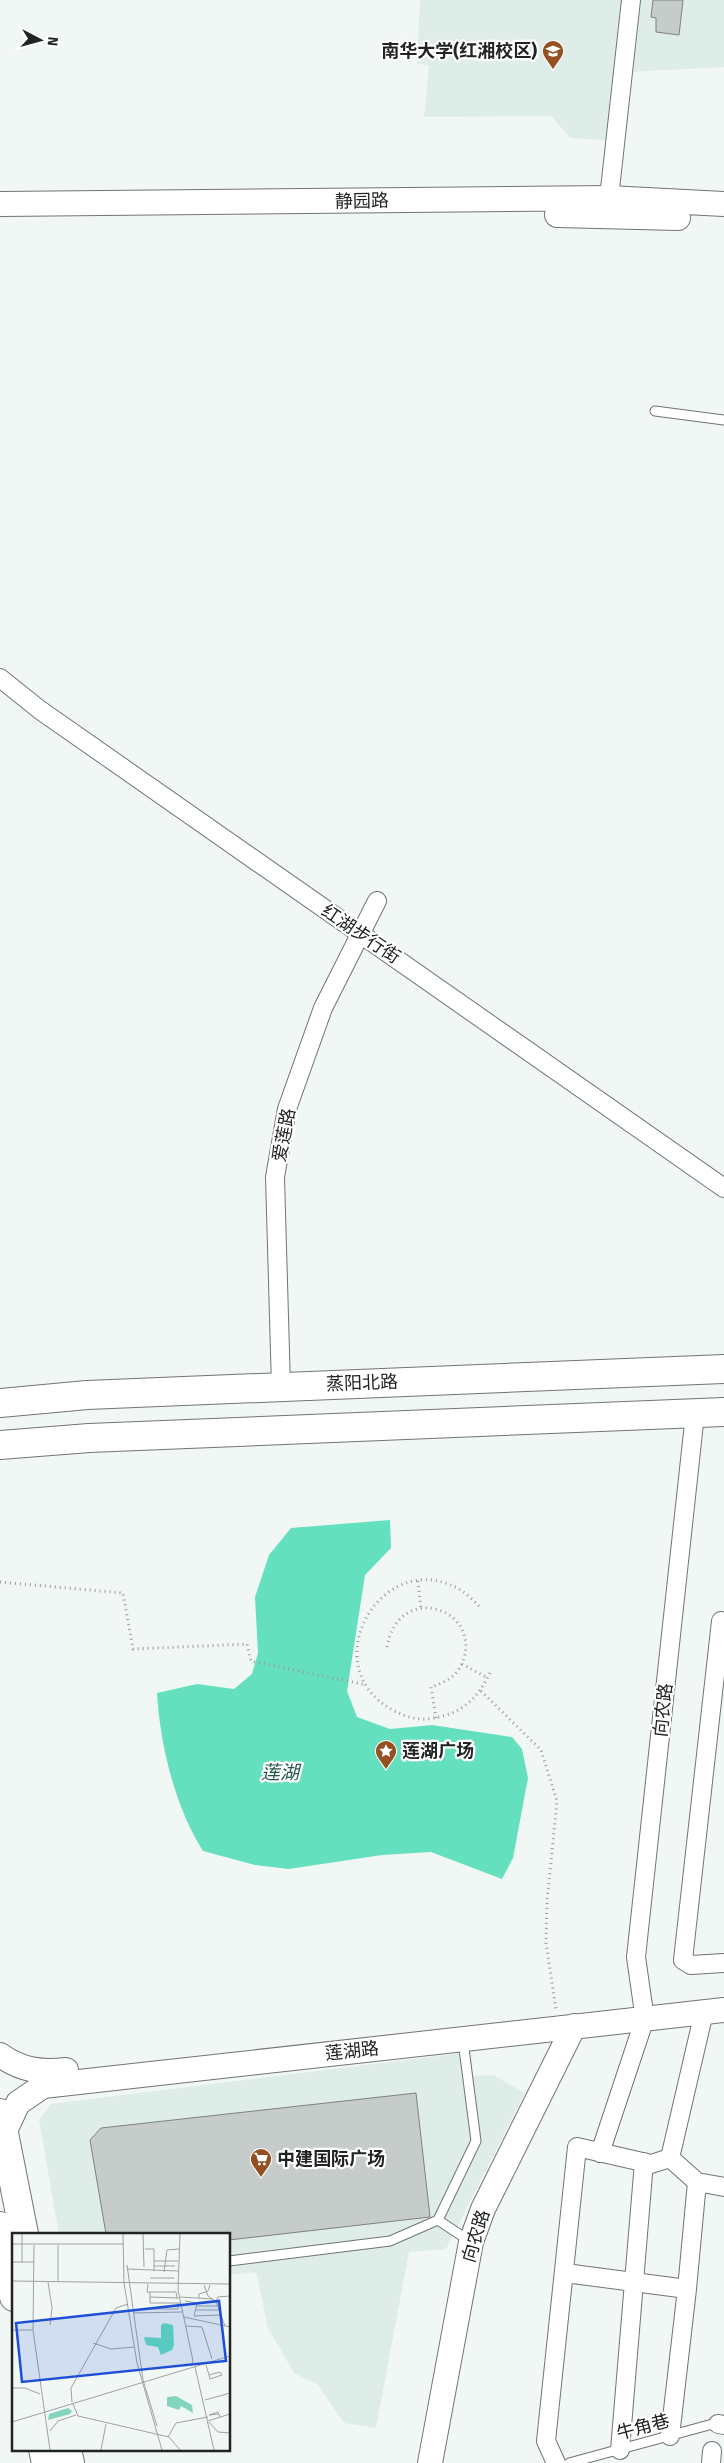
<svg xmlns="http://www.w3.org/2000/svg" width="724" height="2463" font-family="'Fira Sans','Noto Sans SC',sans-serif">
  <style>
    .built { fill: #deede7 }
    .water { fill: #64e0be }
    .building { fill: #c6ccca; stroke: #7d8281 }
    .lines { fill: none; stroke-linecap: round; stroke-linejoin: round }
    .lane-casing { stroke: #707573; stroke-width: 11 }
    .street-casing { stroke: #707573; stroke-width: 20 }
    .secondary-casing { stroke: #707573; stroke-width: 26 }
    .primary-casing { stroke: #707573; stroke-width: 30 }
    .highway-casing { stroke: #707573; stroke-width: 30 }
    .path { stroke: #979b9a; stroke-width: 3; stroke-dasharray: 1 4; stroke-linecap: butt }
    .lane { stroke: #fff; stroke-width: 9 }
    .street { stroke: #fff; stroke-width: 18 }
    .secondary { stroke: #fff; stroke-width: 24 }
    .primary { stroke: #fff; stroke-width: 28 }
    .highway { stroke: #fff; stroke-width: 28 }
    .labels { text-anchor: middle; stroke-width: 4.5; stroke-linejoin: round; paint-order: stroke }
    .poi-label { font-size: 18px; font-weight: bold; fill: #222423; stroke: #fff; text-anchor: start }
    .street-label { font-size: 18px; fill: #222423; stroke: #fff }
    .water-label { font-size: 19px; font-style: italic; fill: #25584a; stroke: #fff }
    .inset-road { fill: none; stroke: #9ea3a1; stroke-width: 1 }
    .view { fill: #1d4ed8; fill-opacity: 0.15; stroke: #1d4ed8; stroke-width: 2.5 }
    .inset-edge { fill: none; stroke: #222423; stroke-width: 2.5 }
  </style>
  <rect width="100%" height="100%" fill="#f1f7f5"/>
  <path class="built" d="M420 0H724V67L629 72 620 141 570 138 551 116 424 117 429 65 417 64Z
    M471 2052 473 2076 493 2075 525 2093 446 2249 409 2252 376 2428 344 2423 318 2385 294 2373 268 2328 256 2272 229 2275V2234H59L39 2120 51 2104Z"/>
  <path class="water" d="M390 1520 391 1548 365 1575 347 1691 357 1717 390 1729 432 1725 512 1737 522 1749 528 1778 513 1858 502 1879 431 1852 382 1855 289 1869 255 1865 203 1851C175 1807 160 1745 157 1693L197 1684 234 1689 252 1674 258 1653 255 1597 269 1555 291 1528Z"/>
  <path class="building" d="M653 0H683L679 35 656 32V18L651 17Z
    M416 2093 430 2217 229 2240V2234H106L90 2140 101 2128Z"/>
  <g class="lines">
    <g class="lane-casing">
      <path id="lane" d="M655 411 724 420
        M438 2220 471 2242
        M229 2261 390 2241 438 2220 476 2141 463 2041
        M569 2463 720 2422"/>
    </g>
    <g class="street-casing">
      <path id="street" d="M609 198 631 0
        M0 678 40 710 724 1188
        M281 1387 275 1177 287 1109 323 1008 377 901
        M721 1621 683 1960 691 1965 724 1963
        M643 2006 636 1957 695 1414
        M600 2153 645 2018
        M670 2158 704 2012
        M565 2273 687 2289
        M718 2424 724 2425
        M670 2436 687 2289 697 2182
        M620 2450 644 2162
        M556 2463 546 2441 577 2147 651 2164 670 2158 697 2182 724 2187
        M711 2463 712 2451"/>
    </g>
    <g class="secondary-casing">
      <path id="secondary" d="M0 204 609 198 724 204
        M557 215 678 218
        M0 2055C21 2070 41 2073 66 2070
        M4 2133 18 2103 43 2086 724 2010
        M430 2463 471 2242 483 2209 574 2026"/>
    </g>
    <g class="primary-casing">
      <path id="primary" d="M0 1403 87 1395 724 1369
        M0 1445 89 1438 724 1412"/>
    </g>
    <g class="highway-casing">
      <path id="highway" d="M0 2113 24 2234
        M0 2226 14 2297
        M43 2449 46 2463
        M67 2449 70 2463"/>
    </g>
    <path class="path" d="M418 1581 421 1609
      M0 1582 123 1593 133 1649 247 1644 251 1661 366 1685
      M479 1606C474 1601 468 1595 462 1591 386 1543 313 1661 389 1708 401 1715 414 1720 428 1719 461 1715 477 1700 491 1671
      M387 1647C398 1582 479 1607 464 1658 459 1675 447 1682 431 1687L436 1718
      M462 1664 488 1678
      M481 1691 541 1750 557 1801 547 1902 546 1943 556 2009"/>
    <use href="#lane" class="lane"/>
    <use href="#street" class="street"/>
    <use href="#secondary" class="secondary"/>
    <use href="#primary" class="primary"/>
    <use href="#highway" class="highway"/>
  </g>
  <defs>
    <g id="university-pin" transform="scale(1.125)"><path d="M0 17L-7.5 6A9.5 9.5 0 1 1 7.5 6Z" fill="#945022" stroke="#fff"/><path d="M0-5L7-2L0 1L-7-2ZM-4 1L0 2.5L4 1V4Q0 6-4 4Z" fill="#fff"/></g>
    <g id="sight-pin" transform="scale(1.125)"><path d="M0 17L-7.5 6A9.5 9.5 0 1 1 7.5 6Z" fill="#945022" stroke="#fff"/><path d="M0-6L1.8-2.2L6-1.7L2.9 1.2L3.7 5.4L0 3.3L-3.7 5.4L-2.9 1.2L-6-1.7L-1.8-2.2Z" fill="#fff"/></g>
    <g id="supermarket-pin" transform="scale(1.125)"><path d="M0 17L-7.5 6A9.5 9.5 0 1 1 7.5 6Z" fill="#945022" stroke="#fff"/><path d="M-6-5.5h2.5l.6 2H6L4.5 2H-2.5L-4.4-4H-6ZM-1.5 3.2a1.3 1.3 0 1 0 .1 0ZM3 3.2a1.3 1.3 0 1 0 .1 0Z" fill="#fff"/></g>
  </defs>
  <g fill-rule="evenodd">
    <use href="#university-pin" x="553" y="51"/>
    <use href="#sight-pin" x="386" y="1751"/>
    <use href="#supermarket-pin" x="261" y="2159"/>
  </g>
  <g class="labels">
    <g class="poi-label">
      <text x="537" y="57" text-anchor="end">南华大学(红湘校区)</text>
      <text x="402" y="1757">莲湖广场</text>
      <text x="277" y="2165">中建国际广场</text>
    </g>
    <g class="street-label">
      <text transform="translate(362 201) rotate(-1)" y="6">静园路</text>
      <text transform="translate(361 934) rotate(34)" y="6">红湖步行街</text>
      <text transform="translate(284 1135) rotate(-79)" y="6">爱莲路</text>
      <text transform="translate(362 1383) rotate(-2)" y="6">蒸阳北路</text>
      <text transform="translate(663 1710) rotate(-84)" y="6">向农路</text>
      <text transform="translate(352 2051) rotate(-6)" y="6">莲湖路</text>
      <text transform="translate(476 2236) rotate(-73)" y="6">向农路</text>
      <text transform="translate(643 2427) rotate(-15)" y="6">牛角巷</text>
    </g>
    <g class="water-label">
      <text x="280" y="1779">莲湖</text>
    </g>
  </g>
  <g transform="translate(12 2233)">
    <rect width="218" height="218" fill="#f1f7f5"/>
    <path d="M164 163 180 172 181 180 169 173 167 177 155 173V164ZM56 175 60 178 58 181 36 187 37 181Z" fill="#84d5bd"/>
    <path d="M152 90 161 92 162 112 160 117 149 122 146 114 134 112 132 104 149 105V92Z" fill="#64e0be"/>
    <path class="inset-road" d="M111 1 112 50 125 130 150 217M131 1 132 34M168 1 166 57 181 128 179 133M0 11H111M22 12 21 97 38 217M133 16H142V38M142 28H166M0 29H22M10 29V1M115 32 131 147 145 193M142 33H163M115 36 166 38M152 39 155 17 167 16M138 45H162M0 48 218 51M46 48V12M36 49 40 75 38 92M136 51 135 59H164L165 65M192 52 196 63 204 69 213 93M138 59V70H169M138 64 167 65M168 64 201 66M187 65V61L196 58 198 52M173 68 185 70 182 83 209 82M204 68 206 64 218 63M184 73H206M138 76H166V70M183 77H207M121 80 170 79M172 84 218 94M174 93 190 94 200 126M0 97H21M81 110 99 116 122 114M194 132 197 142 208 139 210 142 198 146 197 142M183 134 202 217M0 155H13L28 161M193 167 218 160M60 169 59 155 104 75 116 71M61 171 66 183 157 204 168 217M207 181 197 182 206 179 208 184M196 188 218 181M0 189 218 123M197 189 206 199 218 200M38 198 46 188 64 182M156 204 164 190 196 184M89 217 94 191"/>
    <path class="view" d="M207 68 214 128 10 149 4 90Z"/>
    <rect width="218" height="218" class="inset-edge"/>
  </g>
  <g transform="translate(40 40) rotate(96)" stroke="#ffffff" stroke-width="4" paint-order="stroke">
  <path d="M0-4L9 19L0 12L-9 19Z" fill="#222423"/>
  <text y="-8" font-size="14" font-weight="bold" text-anchor="middle" fill="#222423">N</text>
  </g>
</svg>
